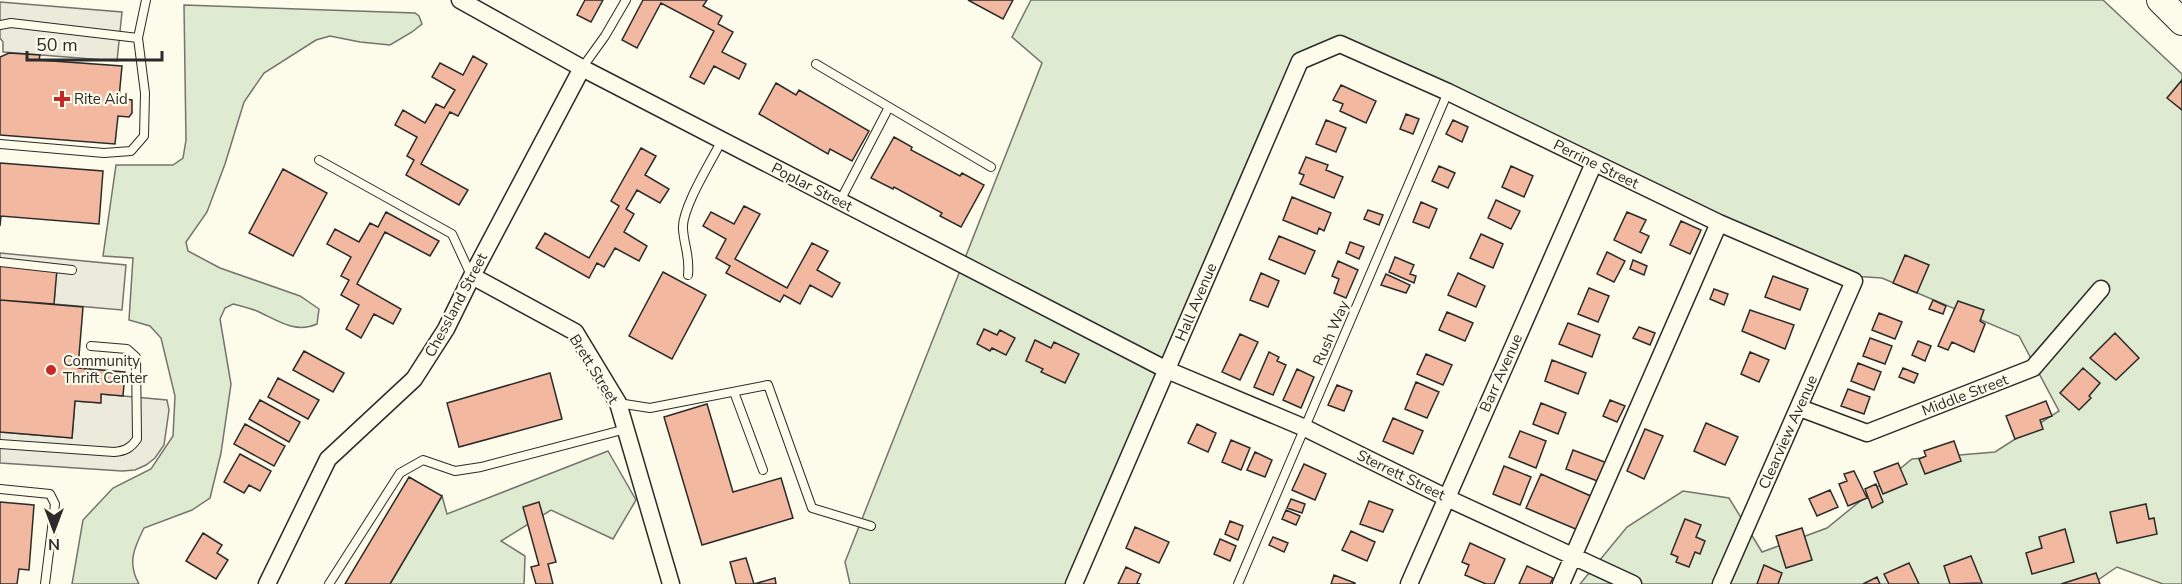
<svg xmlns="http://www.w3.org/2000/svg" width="2182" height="584" font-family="'Nunito Sans',sans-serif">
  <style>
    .green { fill: #deebd1; stroke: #74746e; stroke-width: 1.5 }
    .parking { fill: #eceadb; stroke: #74746e; stroke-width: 1.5 }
    .building { fill: #f2b8a0; stroke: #2b2b2b; stroke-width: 1.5 }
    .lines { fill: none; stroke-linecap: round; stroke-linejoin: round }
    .service-casing { stroke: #2b2b2b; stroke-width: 10 }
    .minor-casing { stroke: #2b2b2b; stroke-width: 19 }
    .primary-casing { stroke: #2b2b2b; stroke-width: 28 }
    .service { stroke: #fdfbea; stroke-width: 8 }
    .minor { stroke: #fdfbea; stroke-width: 16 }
    .primary { stroke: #fdfbea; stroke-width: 26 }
    .poi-dot { fill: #c62828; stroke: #fdfbea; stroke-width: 2 }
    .labels { text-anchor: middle; stroke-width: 4.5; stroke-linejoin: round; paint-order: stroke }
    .poi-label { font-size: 15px; fill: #2b2b2b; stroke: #fdfbea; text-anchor: start }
    .street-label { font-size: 15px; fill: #2b2b2b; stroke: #fdfbea }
  </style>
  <rect width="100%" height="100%" fill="#fdfbea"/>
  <path class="green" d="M1031 0H2103L2182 74V584H2163L2117 567 2092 584H1580L1627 527 1683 491 1729 498 1762 552 1827 528 1912 459 1995 452 2059 411 2019 336 1882 278 1851 276 1329 47 1296 71 1074 584H850L845 562 1042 63 1012 37Z
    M184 5 415 13 419 16 422 24 412 32 390 45 360 42 330 36 316 40 264 73 244 102 225 164 207 212 186 242 188 251 220 268 300 296 319 309 317 324C295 334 277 320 257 311 249 308 241 306 233 304L225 308 220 319 231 384 221 453 210 498 192 510 144 528C134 548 127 563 139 584H72L83 520 113 488 151 469 173 436 175 396 161 338 150 326 129 320 133 258 103 256 116 165H173L183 158 186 140Z
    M608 451 636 500 613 539 551 510 501 541 525 556 524 584H390L442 496 447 514Z"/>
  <path class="parking" d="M0 2 122 12 117 61 3 52V42L0 38Z
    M0 253 126 265 122 310 54 304 56 269 0 264Z
    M101 394 167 400 169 410 164 445 155 458 146 465 135 470 122 471 0 463V432L72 438 75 401 100 403Z"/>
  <path class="building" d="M585 0H603L591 22 577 15Z
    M643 0H707L703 6 722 16 718 24 733 32 722 52 746 64 739 79 714 66 704 84 690 77 714 31 661 3 637 48 622 40Z
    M968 0H1013L1003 19Z
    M9 53 40 55 39 60 122 66 119 98 132 100V113L129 117 118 116 115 144 0 135V57Z
    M473 56 487 64 458 116 450 112 421 164 468 190 459 205 406 175 414 160 407 156 417 137 395 125 403 110 425 123 436 104 444 108 455 90 432 77 440 63 463 75Z
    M2182 80V110L2167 98Z
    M776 83 796 95 799 90 869 131 852 161 830 149 828 154 759 114Z
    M1341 85 1376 101 1366 123 1340 111 1343 104 1333 100Z
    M1406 114 1419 119 1413 134 1400 129Z
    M1326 120 1346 128 1336 152 1316 144Z
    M1453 120 1468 127 1462 142 1446 134Z
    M894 137 912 147 911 150 960 176 962 173 984 185 961 227 940 216 942 213 894 187 893 189 871 178Z
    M641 148 656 156 645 175 669 189 660 203 637 190 626 209 634 214 624 232 647 246 639 261 615 248 604 267 597 263 589 278 536 248 545 233 589 258 619 206 611 201Z
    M1306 157 1328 165 1326 170 1343 177 1334 198 1300 184 1304 175 1299 173Z
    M0 163 103 171 99 224 1 216 0 226Z
    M1439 166 1455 173 1448 188 1432 181Z
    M1511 166 1533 176 1524 197 1502 187Z
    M283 169 327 193 293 256 249 233Z
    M1292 197 1331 213 1324 231 1319 228 1317 234 1283 220Z
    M1496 200 1520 211 1511 229 1488 218Z
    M1421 202 1437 209 1429 228 1413 222Z
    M744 206 760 214 735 259 787 288 812 243 828 251 817 270 840 283 832 297 810 285 800 304 784 295 780 302 726 273 730 266 716 258 726 239 703 226 711 212 734 224Z
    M1368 210 1383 215 1379 225 1364 219Z
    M386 212 439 241 430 256 385 232 357 284 401 309 393 324 374 314 361 338 346 329 359 305 341 295 349 280 341 276 351 257 327 244 335 229 359 242 370 223 378 227Z
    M1627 212 1646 220 1640 232 1649 236 1641 253 1614 240Z
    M1681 221 1701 230 1690 254 1670 245Z
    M1481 234 1503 244 1493 268 1470 258Z
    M1279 236 1315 251 1305 274 1269 259Z
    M1350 242 1364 247 1359 259 1346 253Z
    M1607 252 1625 261 1614 282 1597 274Z
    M1905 255 1929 265 1917 293 1893 283Z
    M1395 257 1414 265 1410 274 1416 276 1414 283 1389 272Z
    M1633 260 1647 266 1644 275 1630 269Z
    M1338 261 1358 270 1346 298 1334 293 1339 279 1332 276Z
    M0 264 57 269 54 304 0 300Z
    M663 272 706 295 672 359 629 336Z
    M1261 273 1279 281 1268 307 1250 300Z
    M1458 273 1485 286 1476 307 1448 295Z
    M1386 274 1410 285 1406 293 1381 285Z
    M1773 276 1808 289 1800 310 1765 297Z
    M1589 288 1609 296 1598 322 1578 314Z
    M1714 289 1728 294 1724 305 1710 299Z
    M0 300 83 307 78 368 125 372 123 396 101 394V403L75 401 72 438 0 432Z
    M1933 300 1946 306 1943 314 1929 309Z
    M1958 301 1984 310 1980 321 1985 324 1974 352 1952 342 1948 350 1938 346Z
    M1750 310 1794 325 1785 349 1742 331Z
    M1447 312 1473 323 1465 341 1439 330Z
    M1879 313 1902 322 1895 339 1872 330Z
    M1568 323 1600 335 1592 357 1559 344Z
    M1639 327 1655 333 1650 345 1633 338Z
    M984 329 997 335 1000 330 1015 338 1006 355 992 348 990 351 977 344Z
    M2115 333 2139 358 2116 380 2090 358Z
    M1240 334 1258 342 1240 380 1222 372Z
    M1870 338 1892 346 1885 364 1863 356Z
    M1035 340 1051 348 1054 342 1079 354 1065 383 1041 372 1043 369 1026 361Z
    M1918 341 1931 346 1925 361 1912 355Z
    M304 351 344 373 333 392 293 370Z
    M1269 352 1279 357 1277 361 1286 365 1273 395 1254 387Z
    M1750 352 1769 360 1759 382 1741 374Z
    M1426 354 1452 365 1443 385 1417 374Z
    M1552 360 1586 373 1578 394 1545 381Z
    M1858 363 1881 372 1874 390 1851 381Z
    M1903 368 1918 374 1914 383 1899 377Z
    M2083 368 2100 383 2089 396 2091 398 2079 410 2060 393Z
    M1297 369 1314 377 1301 408 1283 400Z
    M550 373 562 419 459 447 447 403Z
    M278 378 319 400 308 419 268 397Z
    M1416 382 1439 392 1427 418 1405 409Z
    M1337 385 1352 391 1344 411 1328 405Z
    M1848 389 1870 397 1864 414 1841 406Z
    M260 400 300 422 289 442 249 419Z
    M1610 400 1625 406 1617 422 1603 416Z
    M2046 401 2052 416 2040 420 2043 429 2015 439 2006 416Z
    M1541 403 1566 413 1558 434 1533 424Z
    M707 404 733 492 781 478 793 518 702 545 664 417Z
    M1393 418 1423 431 1413 454 1383 441Z
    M1706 423 1738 437 1725 465 1694 451Z
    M245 424 285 446 274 466 234 444Z
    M1197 424 1216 433 1208 452 1188 443Z
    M1645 429 1663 436 1644 479 1627 471Z
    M1520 431 1546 441 1536 468 1509 457Z
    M1231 440 1250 448 1241 470 1222 462Z
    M1954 441 1961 461 1925 474 1919 459 1926 456 1924 451Z
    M1573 450 1607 463 1600 482 1566 469Z
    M1255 452 1272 460 1265 477 1247 470Z
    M240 454 271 471 260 491 249 485 244 493 224 482Z
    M1898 463 1907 484 1883 494 1874 472Z
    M1304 464 1326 474 1315 500 1292 490Z
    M1504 466 1531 477 1520 505 1493 494Z
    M1854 471 1867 498 1848 506 1839 484 1847 481 1844 474Z
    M1541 474 1593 497 1578 530 1526 508Z
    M409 477 442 496 390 584H345Z
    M1876 484 1883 502 1872 508 1865 489Z
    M1830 490 1838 507 1817 516 1809 499Z
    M1291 499 1305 504 1302 513 1287 508Z
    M1369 501 1393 510 1383 532 1360 524Z
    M0 502 34 505 29 570 19 569 17 584H0Z
    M539 502 556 562 548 564 553 584H536L531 567 539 565 523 507Z
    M2146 504 2149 519 2154 518 2157 534 2117 543 2110 512Z
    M1286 510 1300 516 1296 525 1282 519Z
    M1685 519 1701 525 1696 537 1705 541 1700 554 1695 552 1689 567 1676 562 1678 557 1671 554Z
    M1230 521 1243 526 1238 540 1225 534Z
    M1135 527 1169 542 1159 563 1126 548Z
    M1802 528 1812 560 1786 568 1776 536Z
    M2065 529 2074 562 2032 574 2026 553 2042 548 2039 537Z
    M1351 531 1375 542 1367 561 1342 550Z
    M203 533 222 545 217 553 228 560 216 579 186 561Z
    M1273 537 1288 543 1284 552 1269 545Z
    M1220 539 1236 546 1230 561 1214 554Z
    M1470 543 1505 559 1494 584H1486L1465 575 1469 565 1462 562Z
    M1971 556 1982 583 1950 584 1944 566Z
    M746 558 754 584 775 578 776 584H736L730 562Z
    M1909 563 1919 584H1889L1884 574Z
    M1764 565 1782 573 1778 584H1757Z
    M1527 566 1553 578 1550 584H1519Z
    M1126 567 1141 574 1137 583 1140 584H1118Z
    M2096 573 2100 584H2061Z
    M1334 575 1355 583V584H1331Z
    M1877 577 1880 584H1863Z"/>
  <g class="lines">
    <g class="service-casing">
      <path id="service" d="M0 25 11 23 138 38
        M816 64 991 167
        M582 68 605 36 626 0
        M0 144 104 153 131 151 144 136 145 93 138 38 146 0
        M319 160 452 234 471 275
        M840 201 889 107
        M0 262 72 270
        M688 275C690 255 684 246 683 229 681 209 712 160 722 140
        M734 392 763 470
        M618 403 650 408 768 385 812 508 871 526
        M0 444 114 452C125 451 131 448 137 439L136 357 127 349 91 346
        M0 489 50 494 55 504 45 584
        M329 584 400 473 423 460 455 471 481 467 626 429
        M1238 584 1448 92"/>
    </g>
    <g class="minor-casing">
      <path id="minor" d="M460 0 582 68 1167 370 1305 428 1447 498 1633 584
        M472 276 575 332 618 403 671 584
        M1800 408 1867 433 2033 368 2101 289
        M267 584 328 459 414 379 446 329 472 276 582 68
        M1074 584 1300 61 1340 44 1448 92 1719 223 1854 281 1721 584
        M1409 584 1594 163
        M1561 584 1719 223"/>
    </g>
    <g class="primary-casing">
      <path id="primary" d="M2160 0 2182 22"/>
    </g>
    <use href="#service" class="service"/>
    <use href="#minor" class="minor"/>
    <use href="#primary" class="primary"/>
  </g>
  <g class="poi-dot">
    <path d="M59 90h6v6h6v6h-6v6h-6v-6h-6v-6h6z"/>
    <circle cx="51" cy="370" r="6"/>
  </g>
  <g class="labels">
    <g class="poi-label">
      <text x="74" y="104">Rite Aid</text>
      <text x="63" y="366">Community<tspan x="63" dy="17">Thrift Center</tspan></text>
    </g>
    <g class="street-label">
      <text transform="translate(1596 164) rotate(26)" y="5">Perrine Street</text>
      <text transform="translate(812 187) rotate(27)" y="5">Poplar Street</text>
      <text transform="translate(1196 302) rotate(-67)" y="5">Hall Avenue</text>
      <text transform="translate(456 305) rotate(-62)" y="5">Chessland Street</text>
      <text transform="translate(1331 333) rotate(-67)" y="5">Rush Way</text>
      <text transform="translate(594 369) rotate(58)" y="5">Brett Street</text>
      <text transform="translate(1501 373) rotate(-66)" y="5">Barr Avenue</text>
      <text transform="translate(1965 395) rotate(-21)" y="5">Middle Street</text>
      <text transform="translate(1788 432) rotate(-66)" y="5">Clearview Avenue</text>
      <text transform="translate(1401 475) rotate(26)" y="5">Sterrett Street</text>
    </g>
  </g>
  <g transform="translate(54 530) rotate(180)" stroke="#fdfbea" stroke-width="4.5" paint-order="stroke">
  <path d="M0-4.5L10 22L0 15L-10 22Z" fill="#2b2b2b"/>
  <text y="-9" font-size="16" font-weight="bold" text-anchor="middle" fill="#2b2b2b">N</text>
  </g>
  <path d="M27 51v9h135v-9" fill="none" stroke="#2b2b2b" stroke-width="3"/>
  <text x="36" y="51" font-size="18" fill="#2b2b2b" stroke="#fdfbea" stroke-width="4.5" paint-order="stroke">50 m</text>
</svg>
